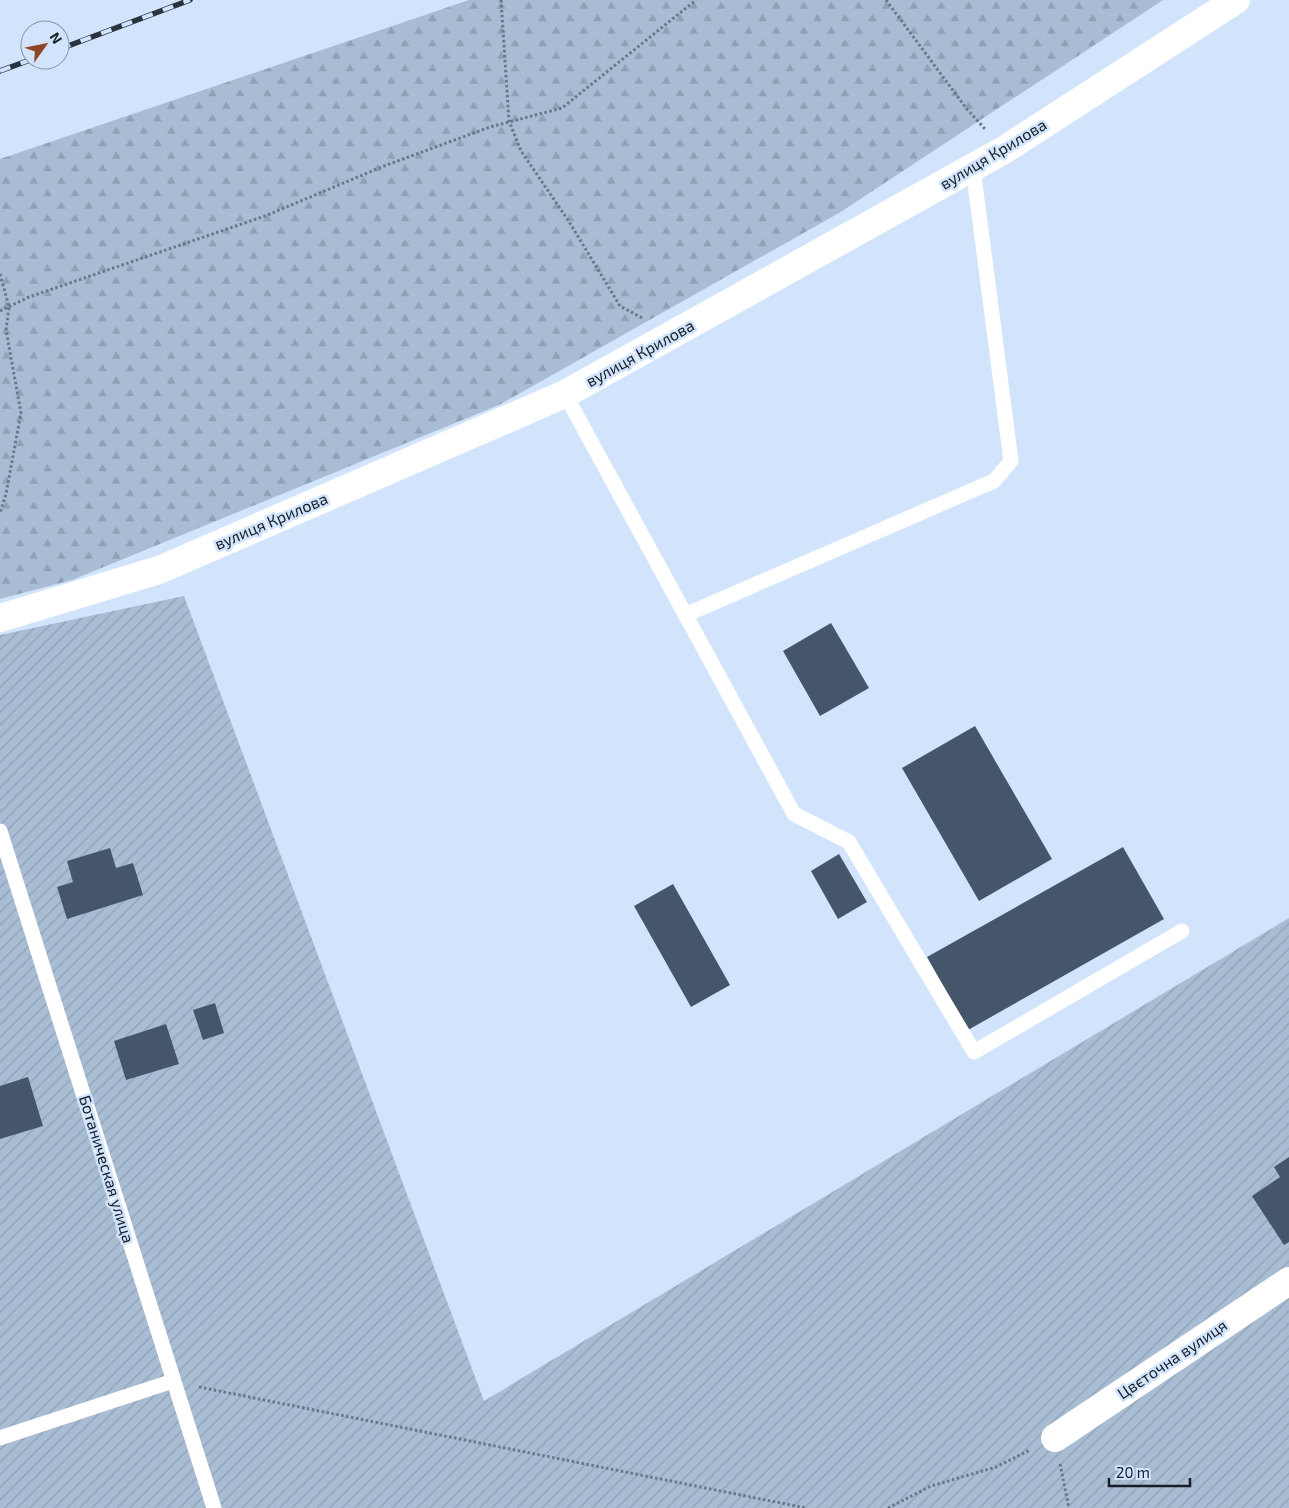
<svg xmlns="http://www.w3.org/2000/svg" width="1289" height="1508" font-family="'Exo 2',sans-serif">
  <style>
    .forest { fill: url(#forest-firs) }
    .garden { fill: url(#garden-furrows) }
    .building { fill: #45566a }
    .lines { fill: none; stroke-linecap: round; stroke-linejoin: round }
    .path { stroke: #6b7787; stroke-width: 3; stroke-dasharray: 2.5 2.5; stroke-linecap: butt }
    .service { stroke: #fff; stroke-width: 15 }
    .minor { stroke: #fff; stroke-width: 28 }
    .rail-casing { stroke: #2b333e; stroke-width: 5.5 }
    .rail { stroke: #d1e4fc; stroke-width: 4; stroke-dasharray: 11; stroke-linecap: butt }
    .labels { text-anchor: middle; stroke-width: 5; stroke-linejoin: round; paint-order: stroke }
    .street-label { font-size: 16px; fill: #171e27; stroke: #d1e4fc }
  </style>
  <defs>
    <pattern id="forest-firs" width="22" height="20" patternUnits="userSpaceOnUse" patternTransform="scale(1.25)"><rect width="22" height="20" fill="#a8bcd3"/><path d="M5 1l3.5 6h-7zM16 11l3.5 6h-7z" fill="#90a1b5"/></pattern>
    <pattern id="garden-furrows" width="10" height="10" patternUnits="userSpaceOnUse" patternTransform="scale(1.25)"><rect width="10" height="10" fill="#a8bcd3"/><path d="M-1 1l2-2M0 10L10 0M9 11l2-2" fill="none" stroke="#90a1b5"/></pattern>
  </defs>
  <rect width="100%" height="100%" fill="#d1e4fc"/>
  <path class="forest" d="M469 0H1163L839 213 499 405 72 580 0 599V159Z"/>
  <path class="garden" d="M184 596 484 1401 1289 918V1508H0V635Z"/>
  <path class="building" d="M831 623 869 688 820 716 783 651Z
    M975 726 1052 859 979 901 902 768Z
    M1123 847 1164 919 968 1030 927 957Z
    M110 848 116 868 133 863 143 895 67 919 57 887 73 882 67 861Z
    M839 854 867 902 838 919 811 871Z
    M673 884 730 985 691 1007 634 906Z
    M215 1003 224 1033 203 1040 193 1010Z
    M166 1024 179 1064 126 1080 114 1041Z
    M28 1077 43 1126 0 1139V1086Z
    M1289 1157V1242L1284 1245 1252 1196 1280 1177 1274 1167Z"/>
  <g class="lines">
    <path class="path" d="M501 0 509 121 521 151 568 220 620 306 644 319
      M886 0 966 108 985 129
      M0 274 9 307 6 330 21 413 6 494 0 513
      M0 311 29 297 265 216 384 166 490 127 562 108 696 0
      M199 1387 806 1508
      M1060 1464 1069 1508
      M888 1508 931 1486 996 1467 1030 1450"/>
    <path class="service" d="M565 394 794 814 849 842 974 1052 1182 931
      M685 615 994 481 1011 461 973 168
      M0 831 214 1508
      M0 1438 173 1381"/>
    <path class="minor" d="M0 618 159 570 565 394 1004 150 1236 0
      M1055 1438 1289 1281"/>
    <g class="rail-casing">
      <path id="rail" d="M60 49 190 0
        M0 71 30 60"/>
    </g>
    <use href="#rail" class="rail"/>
  </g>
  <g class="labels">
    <g class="street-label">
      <text transform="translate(993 154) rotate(-31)" y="6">вулиця Крилова</text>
      <text transform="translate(640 353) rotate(-29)" y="6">вулиця Крилова</text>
      <text transform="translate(271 521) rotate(-23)" y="6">вулиця Крилова</text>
      <text transform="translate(107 1169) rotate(73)" y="6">Ботаническая улица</text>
      <text transform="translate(1172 1359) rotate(-34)" y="6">Цвєточна вулиця</text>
    </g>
  </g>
  <g transform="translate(45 45) rotate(57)"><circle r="24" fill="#d1e4fc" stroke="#8795a7"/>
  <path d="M0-4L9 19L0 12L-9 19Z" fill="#8d4525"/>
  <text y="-8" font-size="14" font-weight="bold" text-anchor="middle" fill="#171e27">N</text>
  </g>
  <path d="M1109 1478v8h81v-8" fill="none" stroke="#171e27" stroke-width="2.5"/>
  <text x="1116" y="1478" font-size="15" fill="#171e27" stroke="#d1e4fc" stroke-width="4" paint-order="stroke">20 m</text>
</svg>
